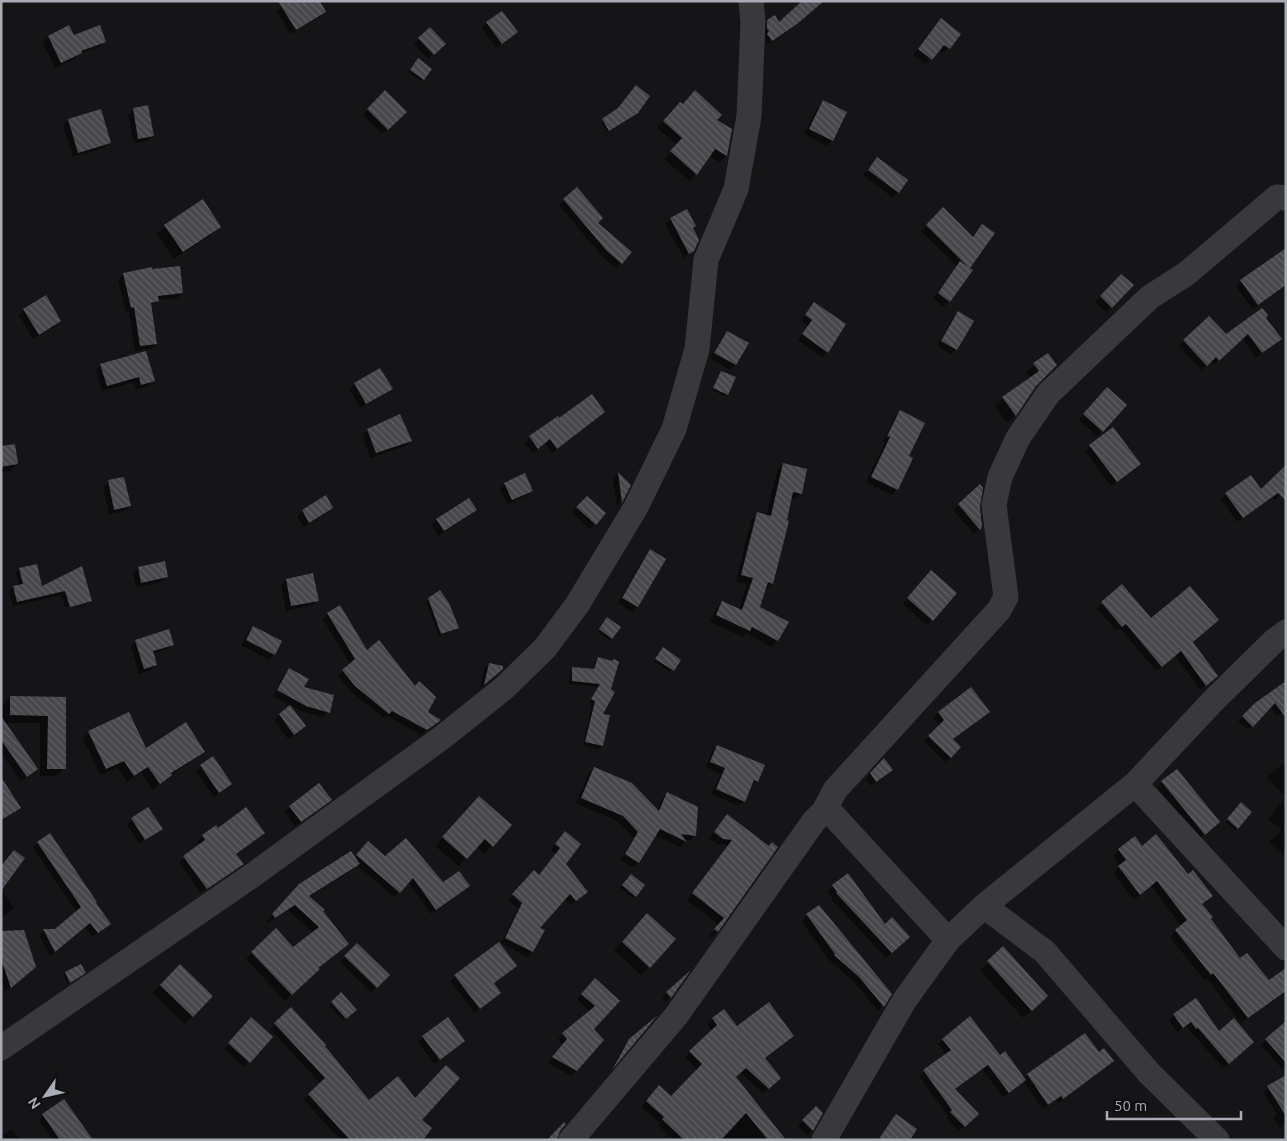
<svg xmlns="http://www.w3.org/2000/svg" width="1287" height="1141" font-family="Ubuntu,sans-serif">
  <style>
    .shadow { fill: #0007 }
    .building { fill: url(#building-back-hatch) }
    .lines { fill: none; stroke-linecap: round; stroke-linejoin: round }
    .minor { stroke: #39393d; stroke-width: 25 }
  </style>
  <defs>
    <pattern id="building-back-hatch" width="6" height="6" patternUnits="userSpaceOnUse" patternTransform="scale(1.25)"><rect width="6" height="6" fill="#48484c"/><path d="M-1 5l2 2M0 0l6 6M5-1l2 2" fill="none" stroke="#606064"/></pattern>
  </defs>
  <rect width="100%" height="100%" fill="#151517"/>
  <path class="shadow" d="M282 6 325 12 320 17 290 34 277 11Z
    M812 10 792 28 768 44 764 39 766 36 764 33V26L768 21 779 24Z
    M487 23 511 37 496 48 482 28Z
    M936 25 959 34 943 53 938 49 926 64 913 55Z
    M69 27 73 36 105 41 100 46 79 54 76 58 55 68 43 42 48 37Z
    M430 29 444 44 428 59 414 44Z
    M416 62 431 69 421 81 408 72Z
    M385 92 405 112 382 134 363 115Z
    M823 102 832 141 827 146 804 134 818 107Z
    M133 110 152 136 147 141 134 143 128 115Z
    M673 110 715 121 731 130 726 156 720 162 709 156 690 181 664 159 677 145 657 128Z
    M634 115 607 132 601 122 603 120Z
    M68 120 109 143 104 148 73 157 63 125Z
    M878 158 907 181 893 198 863 175Z
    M577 189 597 223 630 252 616 268 601 255 559 205Z
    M943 209 972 237 982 226 969 269 971 271 944 307 933 299 957 266 921 231Z
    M670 219 695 226 692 229 693 251 684 258 665 224Z
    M165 226 219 227 211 235 174 259 157 234Z
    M1286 247V286L1252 309 1236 286Z
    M123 274 182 292 177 298 159 300 150 306 156 344 151 349 135 351 129 311 126 312 118 280Z
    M1121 275 1132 285 1106 312 1095 302Z
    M814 303 827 352 822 357 798 340 808 326 801 320Z
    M24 310 60 321 55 326 33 339 19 315Z
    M958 313 956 349 951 354 937 346 953 318Z
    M1209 317 1226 336 1264 318 1280 339 1256 358 1242 338 1214 365 1210 361 1201 370 1179 346Z
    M727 332 747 344 735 365 730 370 710 358 722 337Z
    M1048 355 1035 386 1015 415 1007 423 995 406 1003 398 1030 378 1026 372Z
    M101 365 153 381 148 386 136 390 134 382 102 391 96 370Z
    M380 369 391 388 386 393 360 408 349 389 355 384Z
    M721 372 727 394 725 396 712 390Z
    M1102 393V431L1097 436 1079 420Z
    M604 412 552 453 545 444 532 453 525 443 530 437 559 420Z
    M900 412 907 456 897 489 892 495 866 482 885 443 883 441 895 417Z
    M1112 429 1134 469 1111 486 1085 451Z
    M368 430 411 440 406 446 370 458 363 436Z
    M1 448 17 464 10 471 1 472Z
    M783 464 801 494 794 500 790 499 772 583 766 589H764L758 607 777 641 771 647 746 633 743 637 710 622 716 609 722 603 739 610 747 584 736 582 751 520 757 514 766 516 777 471Z
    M618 474 629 485 621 502 617 506 613 479Z
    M109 482 130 506 124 511 109 514 103 487Z
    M505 484 531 490 526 496 507 504 500 489Z
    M980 486 978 507 981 527 974 534 953 510Z
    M1286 489 1275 500 1272 497 1237 522 1221 499 1226 494Z
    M325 497 332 508 327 513 304 527 297 517 302 511Z
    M587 497 605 513 590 529 572 513Z
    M475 510 470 515 438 536 432 525 437 520Z
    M650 551 637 606 632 612 618 603 645 556Z
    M164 563 167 577 162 582 136 587 133 574 138 568Z
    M81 568 90 600 86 605 66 611 87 604V601L65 607 61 595 13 606 9 591 14 587 19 586 16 573 20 569 41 588Z
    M312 575 318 600 312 605 286 611 281 586 286 580Z
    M926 577 932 620 927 625 903 604Z
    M1122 586 1151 620 1192 643 1211 681 1200 690 1175 655 1156 671 1120 628 1116 631 1097 608Z
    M429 599 457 627 455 629 439 636 426 602Z
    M328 614 426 713 439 720 421 735 386 715 384 718 350 691 338 676 350 664 323 619Z
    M605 621 612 638 609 640 598 632Z
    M253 627 280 642 274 654 269 660 241 645 248 632Z
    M136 641 173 644 167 649 152 654 156 665 151 670 139 674 131 646Z
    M661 651 680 660 670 672 654 661Z
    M598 658 612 663 601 714 602 746 598 749 583 745 592 705 589 703 598 687 569 684 570 672 573 669 593 670 595 662Z
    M489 664 496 674 480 688 484 669Z
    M289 669 303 687 328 712 323 717 301 711 273 696 284 675Z
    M1286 682V710L1277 716 1270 706 1248 730 1238 721 1255 704Z
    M10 697 65 698 64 768 56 776H40V723H5L37 769 32 774 21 781 1 753 2 706Z
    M938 713 983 717 952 740 960 747 945 762 924 741 940 726 933 718Z
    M280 715 299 731 288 739 274 720Z
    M89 732 145 749 204 751 197 758 170 775 153 790 141 772 127 782 117 767 100 775 83 738Z
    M717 746 763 765 757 781 750 786 744 801 739 806 711 794 721 774 706 767 712 751Z
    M884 760 891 770 871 786 865 779Z
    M1286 761V859L1269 842 1282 830 1268 819 1285 797 1267 777Z
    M201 766 230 784 214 797 196 771Z
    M594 768 657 811 662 799 667 794 695 835 690 841 683 840 685 842 680 847 655 835 638 862 633 867 620 860 634 838 617 821 576 803 589 773Z
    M1162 782 1214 827 1199 839 1157 787Z
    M1241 804 1250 812 1235 830 1226 822Z
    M325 805 295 826 285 812 290 807Z
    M471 805 510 825 484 854 477 847 459 866 435 846Z
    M148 809 161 829 139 844 127 824Z
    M727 816 769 848 776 847 717 932 711 938 709 936 719 925 687 900 728 845 717 844 709 838Z
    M215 827 242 864 201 893 179 862 200 845 197 841Z
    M560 838 565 863 581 897 570 905 564 898 538 928 543 930 532 952 527 957 501 943 518 909 508 900 529 876H539L556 854 551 849Z
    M1134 838 1142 847 1188 876 1211 896 1201 905 1209 919 1239 960 1268 982 1286 991 1241 1023 1207 978 1204 980 1170 937 1181 926 1151 886 1134 900 1113 873 1120 866 1113 856Z
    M38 843 94 903 109 924 92 937 85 927 50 956 39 935 44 930H56L77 912 33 848Z
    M363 848 442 884 468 886 431 914 408 882 394 897 357 865 352 870 309 897 347 944 317 968 285 1001 246 959 276 930 293 948 313 933 288 910 268 923 266 922 293 892 354 858Z
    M14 851 1 889 14 908 1 918V866Z
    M629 877 635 896 633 898 620 888Z
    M833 886 885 926 904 942 886 958 831 899 832 898 828 891Z
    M818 907 890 994 878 1011 854 982 830 961 801 921Z
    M639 923 649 967 641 975 614 950Z
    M357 945 388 975 371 992 340 962Z
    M1003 948 1039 1004 1023 1018 980 970Z
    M1 956 30 972 5 992 1 979Z
    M180 965 212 996 185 1024 152 993Z
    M81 966 82 975 68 984 63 975Z
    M455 976 493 984 494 997 475 1013 450 981Z
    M590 985 618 1001 593 1029 602 1040 571 1076 548 1063 563 1045 558 1039 590 1012 577 999Z
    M667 993 670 997 666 1002 662 998Z
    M341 994 355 1010 344 1021 329 1005Z
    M291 1009 369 1102 415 1099 420 1120 422 1140H340L304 1100 321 1084 270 1029Z
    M1174 1015 1219 1033 1247 1047 1223 1068 1186 1026 1177 1032 1169 1021Z
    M448 1019 458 1046 434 1064 418 1042Z
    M713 1019 736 1028 788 1041 764 1059 775 1083 763 1093 740 1072 734 1077 785 1140H674L658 1125 660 1123 641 1107 654 1092 671 1098 697 1070 685 1057 712 1031 707 1024Z
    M1286 1022V1068L1283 1070 1261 1045Z
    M246 1024 271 1037 244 1067 224 1049Z
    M648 1025 612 1068 624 1046Z
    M943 1040 999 1057 1024 1078 1028 1075 1098 1054 1112 1061 1058 1103 1056 1100 1043 1109 1023 1081 1003 1097 982 1069 954 1090 977 1114 959 1131 946 1117 948 1116 919 1076 946 1055 938 1044Z
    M1286 1076V1123L1280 1128 1273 1118 1277 1114 1263 1092Z
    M816 1107 812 1130 807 1135 798 1126Z
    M43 1115 91 1140H53L39 1120Z
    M897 1115 912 1135 916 1140H877Z
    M12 1129 20 1140H1V1136Z"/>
  <path class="building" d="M278 1H320L326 12 296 30Z
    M802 1H824L797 24 772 41 767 34 769 31 767 29V20L775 15 779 22Z
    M502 11 518 32 502 44 486 22Z
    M941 18 961 34 950 49 944 45 932 60 918 49Z
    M69 25 74 35 100 25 106 42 81 51 82 53 61 63 48 36Z
    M430 27 446 44 434 55 418 38Z
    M418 58 432 69 424 80 410 70Z
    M636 85 650 96 638 113 609 131 602 119 618 108Z
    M385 90 407 112 388 130 367 109Z
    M695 90 722 115 717 120 732 129 727 156 715 149 697 175 670 151 682 138 663 121 680 102 683 104Z
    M823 100 847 112 833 141 809 129Z
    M148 105 154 136 138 139 133 108Z
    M101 109 111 143 78 153 68 119Z
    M877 157 908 180 899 193 868 170Z
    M577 187 603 218 598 223 632 252 622 264 606 250 563 199Z
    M203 199 221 227 183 252 164 225Z
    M943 207 973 237 982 224 995 233 970 268 973 270 950 302 938 293 960 261 968 267 926 225Z
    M687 209 696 226 693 228 699 240 694 251 689 254 670 218Z
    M1286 248V285L1258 305 1240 280Z
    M180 266 183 293 158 296 159 301 151 303 157 344 140 346 134 307 131 308 123 273 152 267V269Z
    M1121 274 1134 285 1112 308 1100 296Z
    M46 295 61 321 39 335 23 309Z
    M814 302 846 324 828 353 802 334 812 320 805 315Z
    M1262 308 1268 315 1266 318 1282 339 1262 353 1248 334 1219 361 1216 357 1207 366 1183 340 1209 316 1226 334Z
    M958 311 974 321 957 350 941 341Z
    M727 331 749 343 736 365 714 353Z
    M146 351 155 381 141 385 139 377 107 386 100 364Z
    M1048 353 1057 365 1036 386 1016 416 1002 397 1039 371 1033 363Z
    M380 368 393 389 366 404 354 383Z
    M721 371 736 377 728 395 713 388Z
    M1107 387 1127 405 1103 432 1083 414Z
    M592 394 605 412 557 449 550 439 538 449 529 436 558 416 559 418Z
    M900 410 925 423 909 456 913 458 898 490 871 477 890 437 887 436Z
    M400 414 412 441 376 453 367 429Z
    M1113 427 1141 464 1117 482 1089 445Z
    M15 444 18 464 1 467V446Z
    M783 463 807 469 802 494 793 492 787 520 789 521 773 584 768 582 760 607 789 622 778 641 752 627 750 631 716 615 722 601 742 610 753 578 741 575 757 512 771 516Z
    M1286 465V501L1278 493 1243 518 1225 493 1251 475 1261 489Z
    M618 472 631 485 622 503Z
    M525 473 533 491 512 500 504 483Z
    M124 477 131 506 114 510 108 480Z
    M980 484 983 488 980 507 982 527 980 530 958 504Z
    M326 495 333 508 309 523 302 510Z
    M587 496 606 513 596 525 576 507Z
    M469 498 477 510 444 531 436 519Z
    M650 549 666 559 638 607 622 598Z
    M165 561 168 577 141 583 138 567Z
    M37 564 42 586 82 566 92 601 70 607 65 591 17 602 13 586 23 584 19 568Z
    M931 570 957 593 933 621 907 598Z
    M313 573 319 601 291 606 286 579Z
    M1122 584 1151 618 1190 586 1219 620 1193 642 1218 676 1206 686 1181 651 1162 667 1126 624 1122 627 1101 602Z
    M440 590 449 603 459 628 441 634 428 598Z
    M340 605 367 650 379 640 415 686 419 681 436 697 428 712 441 720 427 730 392 711 389 714 355 686 342 670 355 659 327 613Z
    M607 617 621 627 612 639 599 629Z
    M253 626 282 641 275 655 246 640Z
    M169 629 174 645 153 651 157 665 144 669 135 640Z
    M663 647 681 660 674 671 655 659Z
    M598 657 612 661 614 659 619 662 611 689 615 692 603 714 610 715 603 746 585 742 595 701 591 699 600 684 572 681V667L594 669Z
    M489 663 503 666V669L484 685Z
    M289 668 309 679 304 687 334 695 330 713 306 706 277 690Z
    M1286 681V718L1275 703 1253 727 1242 716 1255 703Z
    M971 687 990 712 953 739 961 747 951 758 928 736 944 720 938 712Z
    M10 696 66 697V769H47L48 716 10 715Z
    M290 705 306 726 294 735 279 714Z
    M129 712 146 748 186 722 205 752 171 773 172 775 160 784 148 767 134 776 124 761 106 769 88 731Z
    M1 716 38 769 27 777 1 740Z
    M717 745 765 765 758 782 754 780 745 802 716 789 725 768 710 762Z
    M213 756 232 784 219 793 200 765Z
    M884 758 893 770 876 782 870 773Z
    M594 767 632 783 659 811 667 792 698 807 696 836 681 834 687 842 660 829 639 863 625 854 638 832 623 816 581 798Z
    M1177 769 1220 822 1205 835 1161 781Z
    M1 777 21 808 1 820Z
    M319 783 332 800 301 822 289 806Z
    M479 796 512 825 493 847 485 839 467 859 442 837Z
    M1241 802 1252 812 1238 829 1227 819Z
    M148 807 163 829 145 840 131 818Z
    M246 807 265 833 236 854 244 864 207 889 183 856 205 840 202 835 216 825 218 828Z
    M727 814 769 846 772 842 778 847 718 932 714 929 724 918 692 893 732 840 723 839 714 832Z
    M565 831 581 844 566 864 588 892 576 901 570 894 540 928 545 930 533 952 505 938 522 903 512 894 534 870 539 875 560 848 555 844Z
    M50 833 97 902 96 903 111 924 98 933 90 923 55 952 43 929H55L81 907 37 842Z
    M1156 834 1188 874 1193 870 1213 896 1202 904 1213 917 1211 919 1240 958 1247 953 1269 980 1286 968V991L1248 1018 1213 973 1211 975 1175 930 1187 920 1157 881 1140 895 1118 866 1126 860 1118 849 1135 836 1142 846Z
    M406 838 443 882 459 871 470 886 436 910 413 878 400 893 356 855 368 841 385 856Z
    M14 850 25 858 1 891V866Z
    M351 851 360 864 309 896 325 910 323 911 349 944 318 968 320 969 292 995 251 952 276 928 293 947 319 927 295 905 275 918 272 914 299 884Z
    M848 873 885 924 892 917 910 937 892 953 836 893 837 892 832 885Z
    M631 874 645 885 636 897 622 885Z
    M819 905 892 994 884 1007 859 977 834 955 835 954 806 914Z
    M647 913 676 939 650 968 622 942Z
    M24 930 36 967 11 988 1 959V931Z
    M499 942 517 966 494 983 501 993 480 1009 454 975Z
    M357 943 390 975 377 988 344 956Z
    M1003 946 1048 996 1032 1011 987 961Z
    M81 964 86 973 70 983 65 972Z
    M180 964 213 996 193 1017 160 985Z
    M691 970 671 998 666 992Z
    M595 978 620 1001 594 1029 604 1040 577 1071 552 1057 567 1039 562 1033 595 1006 581 994Z
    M341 992 357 1010 346 1019 331 1002Z
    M1196 998 1219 1031 1234 1018 1254 1042 1229 1064 1198 1028 1196 1029 1191 1022 1183 1028 1173 1014Z
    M769 1002 794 1036 765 1058 781 1078 769 1089 746 1068 736 1077 786 1140H768L746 1113 721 1140H684L662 1119 664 1117 646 1101 659 1085 671 1096 702 1064 689 1051 717 1025 712 1018 724 1009 737 1026Z
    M291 1007 326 1045 325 1046 369 1100 398 1076 415 1098 446 1065 460 1078 422 1120 432 1128 423 1140H350L308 1094 325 1078 274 1023Z
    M658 1015 612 1070 629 1039Z
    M970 1016 1000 1055 1005 1051 1026 1080 1009 1093 988 1065 955 1089 979 1114 965 1127 950 1112 952 1110 923 1070 951 1050 942 1039Z
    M251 1017 273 1037 250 1063 228 1043Z
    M448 1017 465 1041 440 1060 422 1036Z
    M1286 1021V1063L1265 1039Z
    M1085 1033 1099 1052 1104 1048 1114 1061 1063 1099 1061 1096 1048 1105 1027 1074Z
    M1286 1075V1116L1267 1086Z
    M64 1099 93 1140H60L42 1114Z
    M816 1106 823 1113 813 1131 802 1120Z
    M896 1114 917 1129 910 1140H878Z
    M564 1122 566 1124 560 1131 557 1140H547Z"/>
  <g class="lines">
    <path class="minor" d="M1135 784 1286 948
      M984 906 1045 952 1149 1073 1217 1140
      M948 940 832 814 824 811 835 790 999 610 1006 597 994 505 1000 477 1018 438 1048 394 1150 297 1186 274 1277 197 1286 198
      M1 1048 253 875 444 736 504 688 545 648 577 605 636 507 674 429 697 349 706 260 736 189 749 116 753 22 751 1
      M571 1140 676 1016 814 821 824 811
      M824 1140 904 1001 948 940 984 906 1135 784 1214 700 1275 640 1286 632"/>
  </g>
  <rect width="1287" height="1141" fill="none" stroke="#a9acb5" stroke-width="5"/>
  <g transform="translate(45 1096) rotate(236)" stroke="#101012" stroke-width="4" paint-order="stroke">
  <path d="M0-4L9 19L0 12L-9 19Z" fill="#a9acb5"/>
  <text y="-8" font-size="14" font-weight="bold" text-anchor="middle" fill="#a9acb5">N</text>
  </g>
  <path d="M1107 1111v8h134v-8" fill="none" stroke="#a9acb5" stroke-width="2.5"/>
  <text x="1114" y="1111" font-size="15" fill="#a9acb5" stroke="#101012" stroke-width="4" paint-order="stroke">50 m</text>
</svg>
